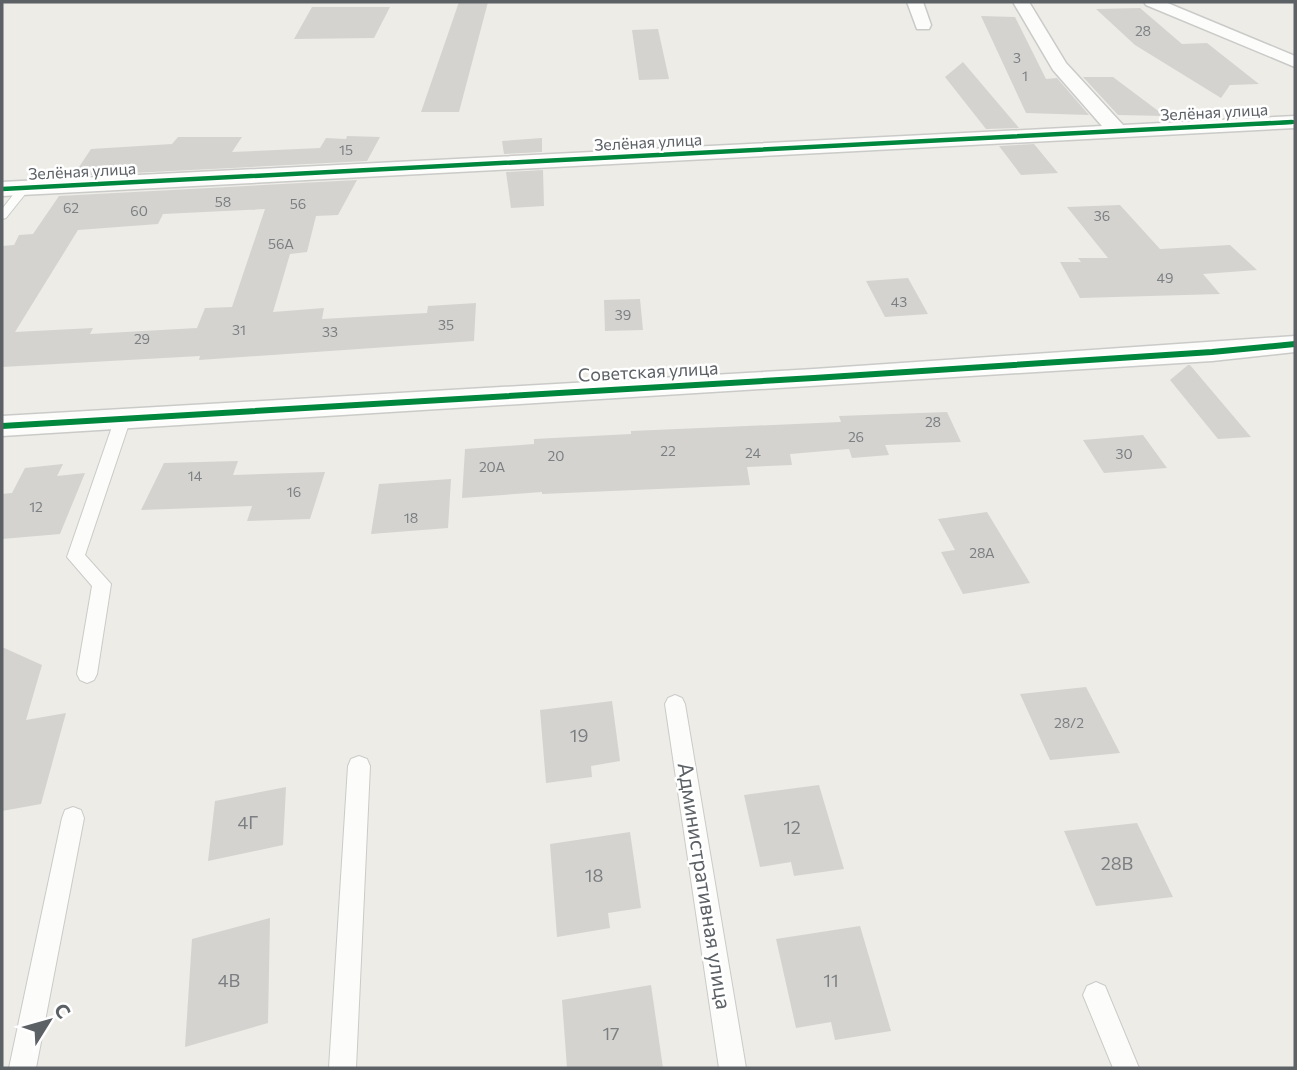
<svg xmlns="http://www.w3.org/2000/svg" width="1297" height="1070" font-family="Commissioner,sans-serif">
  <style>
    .building { fill: #d4d3d0; fill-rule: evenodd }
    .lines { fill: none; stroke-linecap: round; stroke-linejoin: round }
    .lane-casing { stroke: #cacac9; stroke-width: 2 }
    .street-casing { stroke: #cacac9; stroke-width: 3 }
    .lane { fill: #fcfcfb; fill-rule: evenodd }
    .street { fill: #fcfcfb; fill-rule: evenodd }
    .cycleway-far2-casing { stroke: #fff; stroke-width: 6 }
    .cycleway-far1-casing { stroke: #fff; stroke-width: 7 }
    .cycleway-casing { stroke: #fff; stroke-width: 10 }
    .cycleway-far2 { stroke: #00873e; stroke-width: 3.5 }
    .cycleway-far1 { stroke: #00873e; stroke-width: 4.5 }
    .cycleway { stroke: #00873e; stroke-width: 6 }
    .labels { text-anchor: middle; stroke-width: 5; stroke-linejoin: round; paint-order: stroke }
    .number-label { font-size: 14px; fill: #7b7f82 }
    .far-street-label { font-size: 16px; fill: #5c6166; stroke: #fff }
    .street-label { font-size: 18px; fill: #5c6166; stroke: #fff }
    .near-number-label { font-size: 18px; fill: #7b7f82 }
    .near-street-label { font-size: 21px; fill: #5c6166; stroke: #fff }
  </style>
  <rect width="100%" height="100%" fill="#edece7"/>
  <path class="building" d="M459 2H488L459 112H421Z
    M312 7H390L374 38 294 39Z
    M1140 8 1182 44 1207 43 1259 84 1230 85 1221 98 1135 45 1096 9Z
    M981 16 1015 17 1046 79 1057 78 1089 115 1026 113Z
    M658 29 669 79 639 80 632 30Z
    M963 62 1019 128 986 129 945 77Z
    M1083 77H1113L1165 116 1118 115Z
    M347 136 380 137 367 161 73 176 91 149 172 144 178 137H242L232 152 320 148 326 138 346 139Z
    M542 138V152L504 154 502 141Z
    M1034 144 1058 173 1021 175 999 146Z
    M543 170 544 206 511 208 506 172Z
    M357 180 338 215 316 216 307 252 290 254 273 312 324 308 322 319 427 313 428 306 476 303 474 341 199 360 200 356 2 367V246L14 245 19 235 33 234 59 196ZM265 209 232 307 205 308 197 328 90 334 93 328 15 332 78 230 158 224 163 214Z
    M1120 205 1160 249 1230 245 1257 270 1203 274 1220 294 1080 298 1060 262H1081L1078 258H1108L1067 207Z
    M908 278 928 314 885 317 866 281Z
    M640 299 643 330 605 331 604 300Z
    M1188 365H1190L1251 437 1218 439 1170 380Z
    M947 412 961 442 885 445 889 455 852 458 849 449 790 454 792 465 747 467 750 485 542 494V492L462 498 465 449 534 444V439L631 434V431L841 422 839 416Z
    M1143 435 1167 468 1104 473 1083 440Z
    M238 461 233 475 325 472 310 519 247 521 252 506 141 510 164 463Z
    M63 464 57 476 85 473 60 534 2 539V494L12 493 25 468Z
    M451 479 448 528 371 534 379 484Z
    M987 512 1030 583 963 594 941 552 955 550 938 519Z
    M2 647 42 665 26 720 66 713 41 804 2 811Z
    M1086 687 1120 753 1050 760 1020 694Z
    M612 701 620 761 591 766 592 777 546 783 540 710Z
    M819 785 844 869 794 876 791 862 760 867 744 795Z
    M286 787 283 845 208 861 215 801Z
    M1137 823 1173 897 1096 906 1064 831Z
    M630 832 641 908 608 913 610 928 557 937 550 844Z
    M270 918 268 1023 185 1047 192 939Z
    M860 926 891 1031 835 1040 831 1022 796 1028 776 939Z
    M651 985 663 1068H567L562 1000Z"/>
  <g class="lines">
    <g class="lane-casing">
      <path id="lane" d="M20 186 30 188 6 218 2 219V209Z
        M123 413 131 418 85 555 111 584 97 674 94 680 87 683 80 680 77 674 92 586 67 557 115 418Z
        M675 695 682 698 685 704 746 1068H719L665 704 668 698Z
        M359 756 367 759 370 766 356 1068H329L348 766 351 759Z
        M73 807 81 810 84 818 36 1068H9L62 818 65 810Z
        M1096 982 1105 986 1139 1068H1113L1083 995 1087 986Z"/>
    </g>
    <g class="street-casing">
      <path id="street" d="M907 2H923L931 25 929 29H917Z
        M1013 2H1029L1066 63 1123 125 1295 116V128L2 196V182L1102 126 1053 70Z
        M1144 2H1165L1295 56V67L1146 5Z
        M1295 336V352L1212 361 2 436V416L814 369Z"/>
    </g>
    <use href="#lane" class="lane"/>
    <use href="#street" class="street"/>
    <g class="cycleway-far2-casing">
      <path id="cycleway-far2" d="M1258 124 1295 122"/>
    </g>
    <g class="cycleway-far1-casing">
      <path id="cycleway-far1" d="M2 189 1292 122"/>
    </g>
    <g class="cycleway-casing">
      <path id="cycleway" d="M2 426 814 378 1212 352 1295 344"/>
    </g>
    <use href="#cycleway-far2" class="cycleway-far2"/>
    <use href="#cycleway-far1" class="cycleway-far1"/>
    <use href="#cycleway" class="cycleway"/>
  </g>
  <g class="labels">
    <g class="number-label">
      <text x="1143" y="36">28</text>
      <text x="1017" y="63">3</text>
      <text x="1025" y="81">1</text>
      <text x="346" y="155">15</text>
      <text x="223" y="207">58</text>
      <text x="298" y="209">56</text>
      <text x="71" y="213">62</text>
      <text x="139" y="216">60</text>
      <text x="1102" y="221">36</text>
      <text x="281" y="249">56А</text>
      <text x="1165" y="283">49</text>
      <text x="899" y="307">43</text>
      <text x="623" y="320">39</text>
      <text x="446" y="330">35</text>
      <text x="239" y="335">31</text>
      <text x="330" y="337">33</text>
      <text x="142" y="344">29</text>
      <text x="933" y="427">28</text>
      <text x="856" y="442">26</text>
      <text x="668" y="456">22</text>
      <text x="753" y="458">24</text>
      <text x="1124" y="459">30</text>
      <text x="556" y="461">20</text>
      <text x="492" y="472">20А</text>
      <text x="195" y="481">14</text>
      <text x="294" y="497">16</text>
      <text x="36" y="512">12</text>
      <text x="411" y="523">18</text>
      <text x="982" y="558">28А</text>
      <text x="1069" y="728">28/2</text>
    </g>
    <g class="far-street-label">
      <text transform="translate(1214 112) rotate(-3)" y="6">Зелёная улица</text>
      <text transform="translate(648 142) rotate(-3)" y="6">Зелёная улица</text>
      <text transform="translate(82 171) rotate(-3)" y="6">Зелёная улица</text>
    </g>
    <g class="street-label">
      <text transform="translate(648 372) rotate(-3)" y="6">Советская улица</text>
    </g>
    <g class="near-number-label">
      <text x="579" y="742">19</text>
      <text x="248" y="829">4Г</text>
      <text x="792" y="834">12</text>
      <text x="1117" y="870">28В</text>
      <text x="594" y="882">18</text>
      <text x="229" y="987">4В</text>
      <text x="831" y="987">11</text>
      <text x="611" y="1040">17</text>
    </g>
    <g class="near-street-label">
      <text transform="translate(704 886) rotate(81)" y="7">Административная улица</text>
    </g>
  </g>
  <rect width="1297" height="1070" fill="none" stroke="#5c6166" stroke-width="7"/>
  <g transform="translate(49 1021) rotate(53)" stroke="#ffffff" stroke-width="5" paint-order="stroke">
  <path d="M0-5L12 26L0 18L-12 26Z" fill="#5c6166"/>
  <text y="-10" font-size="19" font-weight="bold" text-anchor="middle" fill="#5c6166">С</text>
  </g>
</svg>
